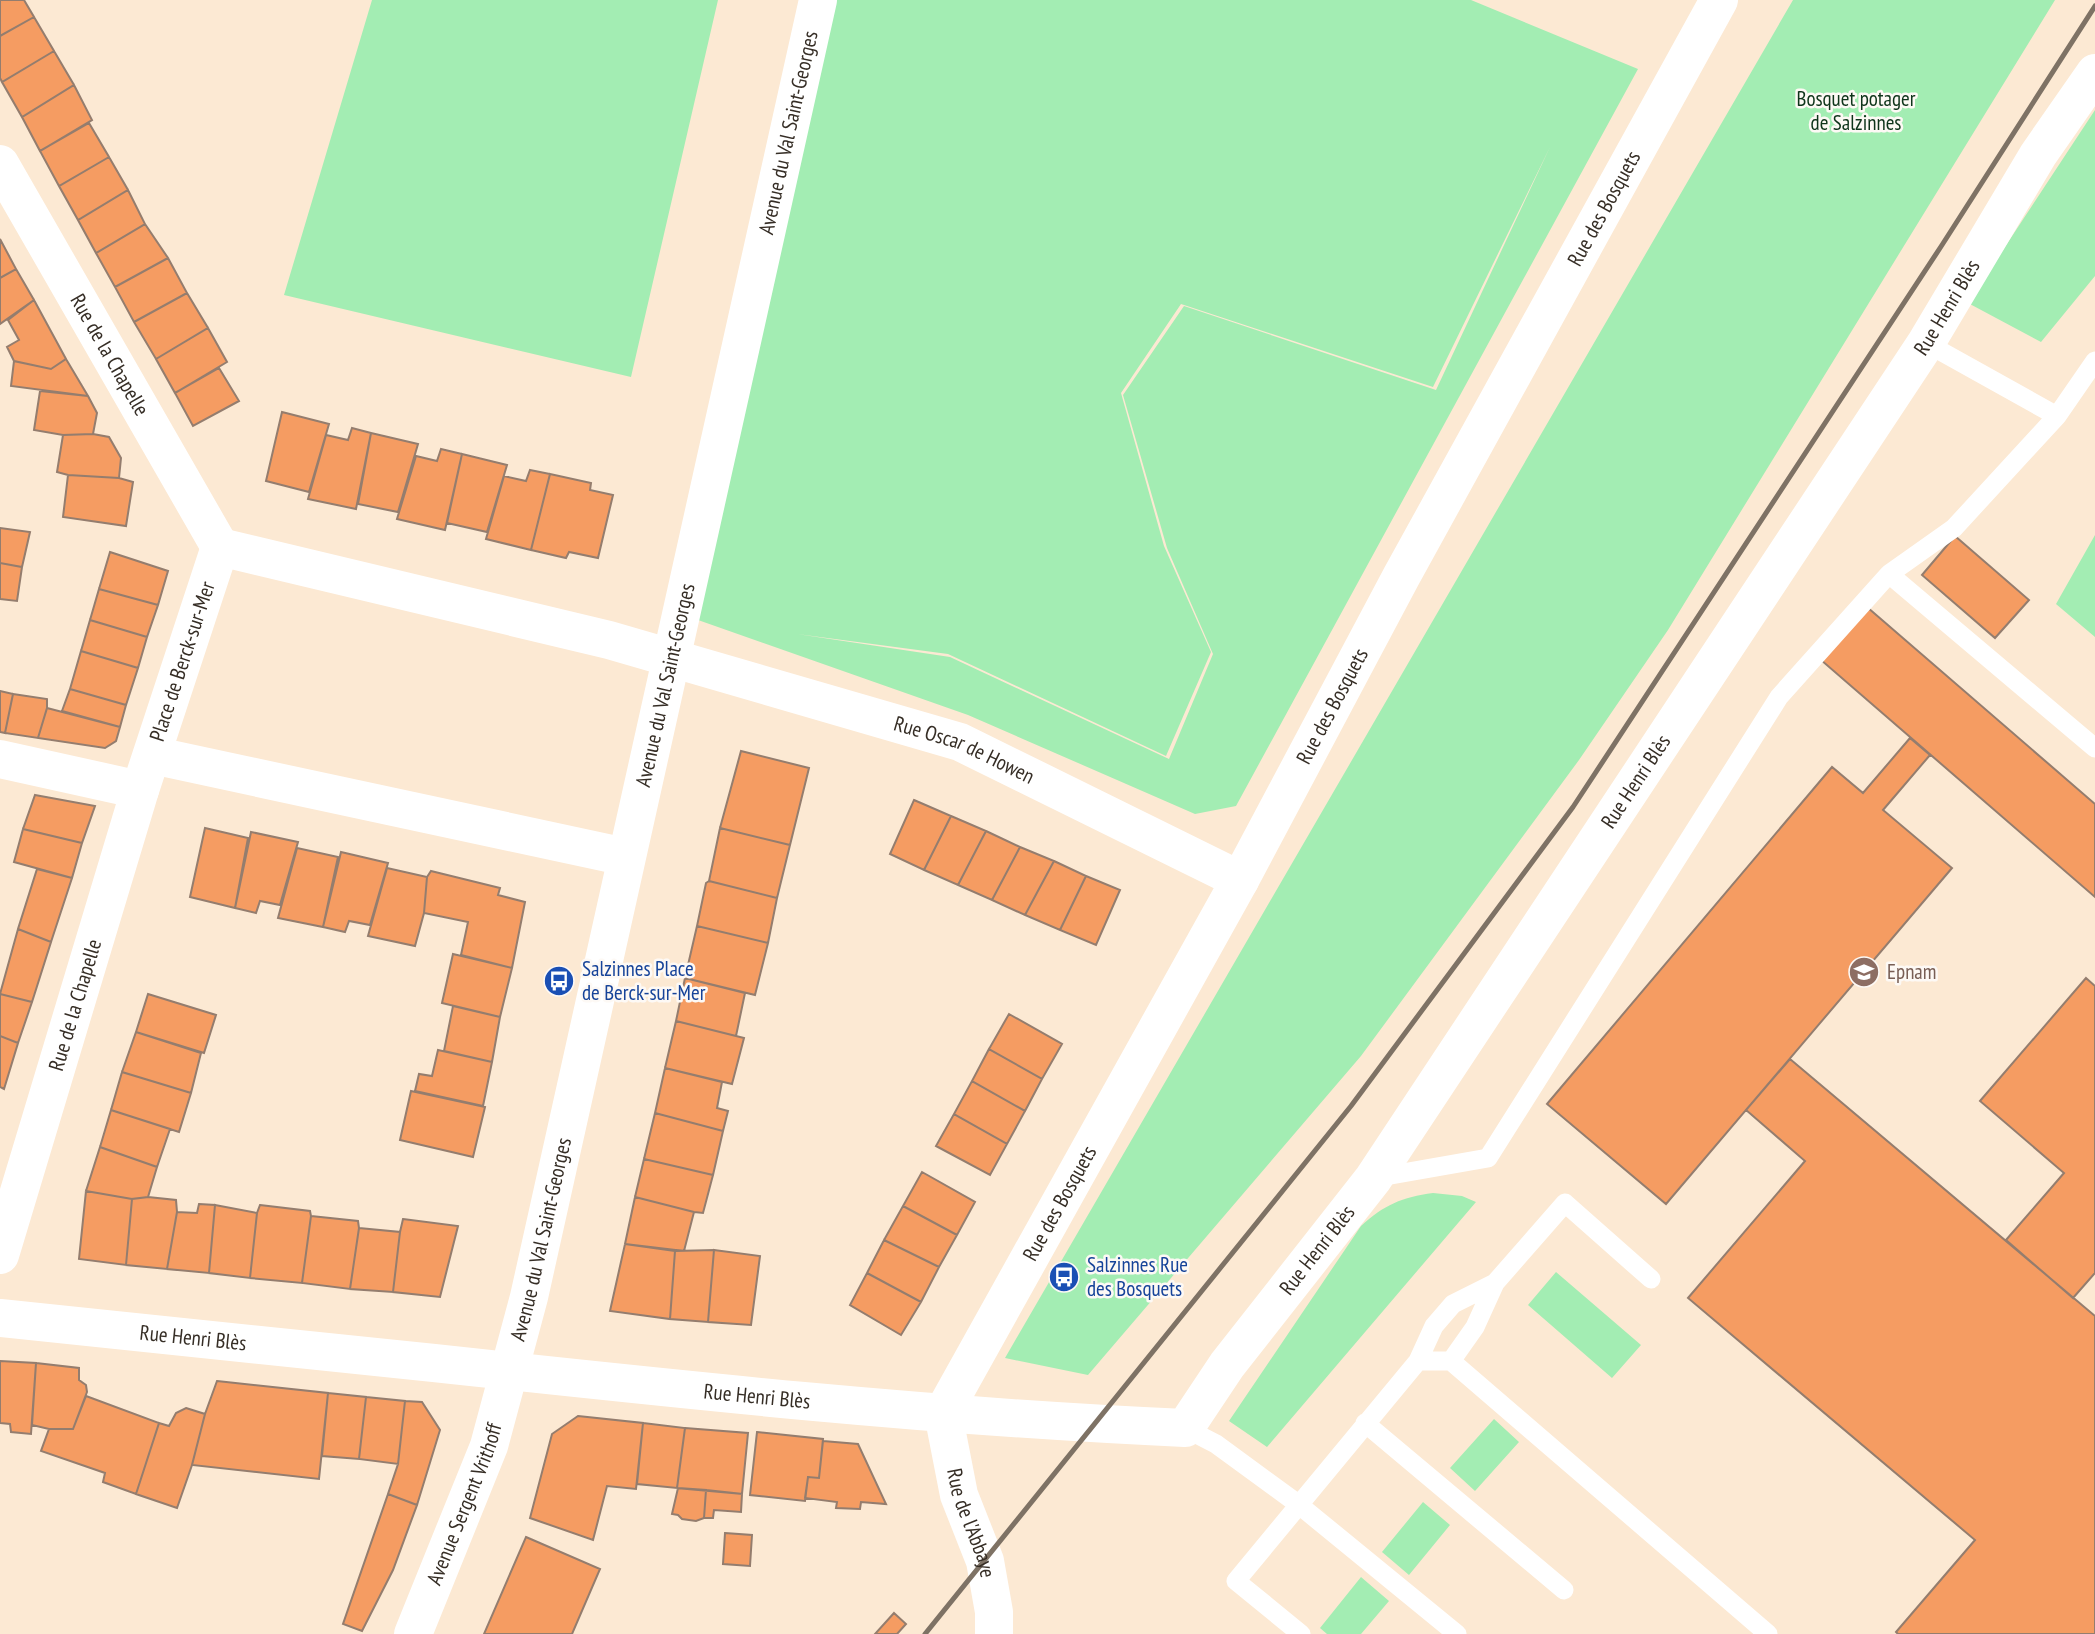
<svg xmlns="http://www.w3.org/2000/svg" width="2095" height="1634" font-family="'PT Sans Narrow',sans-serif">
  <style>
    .green { fill: #a3edb3; fill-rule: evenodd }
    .building { fill: #f59c62; stroke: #947d6e; stroke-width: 2 }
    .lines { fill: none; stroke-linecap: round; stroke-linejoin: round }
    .service { stroke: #fff; stroke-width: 19 }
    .minor { stroke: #fff; stroke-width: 38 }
    .secondary { stroke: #fff; stroke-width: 38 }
    .rail { stroke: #7e7265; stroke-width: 5 }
    .labels { text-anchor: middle; stroke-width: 5; stroke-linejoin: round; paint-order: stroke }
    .park-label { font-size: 21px; fill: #0e341a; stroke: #fdf9f5 }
    .street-label { font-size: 21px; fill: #362e26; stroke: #fdf9f5 }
    .transit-label { font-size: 21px; fill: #164399; stroke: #fdf9f5; text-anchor: start }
    .education-label { font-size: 21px; fill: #785e54; stroke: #fdf9f5; text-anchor: start }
  </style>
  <rect width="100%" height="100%" fill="#fce9d3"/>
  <path class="green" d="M372 0H718L631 377 284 295Z
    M836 0H1471L1638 69 1236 806 1195 814 968 715 698 620ZM1550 147 1436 390 1184 306 1123 395 1167 548 1213 654 1169 759 950 657 797 634 948 654 1166 756 1211 652 1164 546 1121 393 1181 304 1433 387Z
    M1793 0H2055L1668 630 1579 760 1361 1056 1088 1375 1005 1358Z
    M2095 110V276L2041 342 1968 303Z
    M2095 535V637L2056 604Z
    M1433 1193 1462 1196 1476 1202 1267 1447 1229 1421 1361 1226C1384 1205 1402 1197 1433 1193Z
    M1556 1272 1641 1345 1612 1378 1528 1305Z
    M1494 1419 1519 1442 1475 1491 1450 1468Z
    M1423 1502 1450 1525 1409 1575 1382 1552Z
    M1361 1577 1389 1601 1361 1634H1327L1320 1628Z"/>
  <path class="building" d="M0 0H24L34 17 0 36Z
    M34 17 54 51 2 82 0 78V36Z
    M54 51 74 85 22 117 2 82Z
    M74 85 92 120 40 151 22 117Z
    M89 123 109 157 59 186 40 151Z
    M109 157 128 190 78 220 59 186Z
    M128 190 145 224 96 253 78 220Z
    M145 224 168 258 115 287 96 253Z
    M0 239 16 269 0 278Z
    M168 258 187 293 134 322 115 287Z
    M16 269 34 300 0 324V278Z
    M187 293 208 328 156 359 134 322Z
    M34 300 66 359 51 369 14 361 7 347 19 340 8 320Z
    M208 328 227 362 175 393 156 359Z
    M66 359 88 396 11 386 14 361 51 369Z
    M219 368 239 401 193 426 175 393Z
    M40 391 88 396 97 413 93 434 63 435 34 430Z
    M282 412 329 424 309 492 266 481Z
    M352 428 371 433 356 509 308 499 326 435 348 440Z
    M371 433 418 444 398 512 358 504Z
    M93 434 109 437 121 458 119 478 68 475 57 472 63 435Z
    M441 449 462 454 445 530 397 519 416 456 437 461Z
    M462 454 507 465 487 532 447 523Z
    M530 470 550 474 531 550 486 539 504 476 526 481Z
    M550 474 591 483 590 490 613 495 598 558 569 552 566 558 531 550Z
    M68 475 119 478 133 482 126 526 63 517Z
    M0 528 30 532 22 567 0 563Z
    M1955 536 2029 600 1995 638 1922 575Z
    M110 552 168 571 158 605 99 589Z
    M0 563 22 567 17 601 0 599Z
    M99 589 158 605 147 637 90 620Z
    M1867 607 2095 804V897L1821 660Z
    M90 620 147 637 138 668 81 651Z
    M81 651 138 668 126 705 70 689Z
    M70 689 126 705 120 727 62 711Z
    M0 691 13 694 5 733 0 732Z
    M13 694 47 699V708L38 738 5 733Z
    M47 708 120 727 116 741 105 748 38 738Z
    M1910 738 1930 755 1883 810 1952 868 1666 1204 1547 1104 1832 767 1863 793Z
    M741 751 809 768 790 845 720 828Z
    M35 795 95 806 82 843 23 829Z
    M914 800 951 816 924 870 890 854Z
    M951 816 986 831 958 885 924 870Z
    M205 828 248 838 235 908 190 897Z
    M720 828 790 845 777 898 709 881Z
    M23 829 82 843 72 878 14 862Z
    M986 831 1020 847 992 900 958 885Z
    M251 832 298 842 280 905 260 901 256 913 235 908Z
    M1020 847 1054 861 1025 915 992 900Z
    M297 848 338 857 323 927 278 918Z
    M341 852 388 863 370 925 349 921 345 932 323 927Z
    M1054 861 1086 876 1060 930 1025 915Z
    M387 868 427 877 424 913 415 946 368 936Z
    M37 869 72 878 51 942 18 929Z
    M431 871 500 888 498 895 525 902 512 968 461 955 468 922 424 913 427 877Z
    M1086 876 1120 890 1096 945 1060 930Z
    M709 881 777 898 768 943 697 926 706 883Z
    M697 926 768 943 755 995 685 978Z
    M18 929 51 942 32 1002 0 994Z
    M453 954 512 968 500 1017 442 1003Z
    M685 978 745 993 736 1036 676 1021Z
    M2086 978 2095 986V1273L2073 1298 2006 1240 2064 1173 1980 1101Z
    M0 994 32 1002 18 1043 0 1036Z
    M148 994 216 1015 204 1053 136 1032Z
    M453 1006 500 1017 492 1062 444 1051Z
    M1009 1014 1062 1044 1042 1079 989 1049Z
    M676 1021 744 1038 732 1084 665 1068Z
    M136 1032 201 1053 191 1093 122 1072Z
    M0 1036 18 1043 4 1089 0 1087Z
    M989 1049 1042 1079 1025 1111 972 1081Z
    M438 1050 492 1062 483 1106 415 1091 419 1074 432 1076Z
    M1790 1059 2095 1316V1634H1898L1896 1632 1975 1540 1688 1298 1805 1161 1746 1110Z
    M665 1068 722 1082 717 1108 728 1111 723 1131 655 1113Z
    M122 1072 191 1093 179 1132 111 1110Z
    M972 1081 1025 1111 1007 1144 954 1114Z
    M411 1091 485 1107 473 1157 400 1140Z
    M111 1110 170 1129 157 1167 100 1147Z
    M655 1113 723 1131 713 1175 644 1159Z
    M954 1114 1007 1144 990 1175 936 1146Z
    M100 1147 157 1167 148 1197 132 1199 86 1191Z
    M644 1159 713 1175 703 1213 694 1212 635 1197Z
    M922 1172 975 1202 957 1235 903 1206Z
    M86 1191 132 1199 126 1265 79 1259Z
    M148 1197 176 1200 177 1212 167 1269 126 1265 132 1199Z
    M635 1197 694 1212 684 1251 625 1244Z
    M199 1204 215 1205 209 1273 167 1269 177 1212 197 1213Z
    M215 1205 257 1213 250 1278 209 1273Z
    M260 1205 310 1211 311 1216 302 1283 250 1278 257 1213Z
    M903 1206 957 1235 939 1267 884 1240Z
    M311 1216 358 1221 359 1228 350 1289 302 1283Z
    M403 1219 458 1226 440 1297 393 1292 400 1232Z
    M359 1228 400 1232 393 1292 350 1289Z
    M884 1240 939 1267 921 1302 867 1273Z
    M625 1244 675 1251 670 1319 610 1311Z
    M714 1250 760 1256 751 1325 708 1322Z
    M714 1250 708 1322 670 1319 675 1251Z
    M867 1273 921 1302 901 1335 850 1305Z
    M0 1361 36 1363 31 1434 11 1432 10 1424 0 1423Z
    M36 1363 79 1368V1380L86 1385 87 1392 73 1429H49L32 1425Z
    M217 1381 328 1393 319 1479 192 1465 205 1414Z
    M328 1393 366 1397 359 1459 322 1456Z
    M86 1396 159 1423 136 1494 103 1482 105 1473 41 1451 49 1429H73Z
    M366 1397 405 1401 398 1464 359 1459Z
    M405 1401 422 1402 440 1430 417 1505 388 1494 398 1464Z
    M186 1408 205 1414 192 1465 177 1508 136 1494 159 1423 169 1426 176 1413Z
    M578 1416 643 1423 636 1489 607 1486 593 1540 530 1518 552 1434Z
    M643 1423 685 1428 677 1488 637 1484Z
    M685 1428 748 1433 742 1494 677 1488Z
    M757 1432 823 1439 819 1478 808 1477 805 1501 750 1495Z
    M823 1441 858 1444 886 1504 861 1502 860 1509 836 1508 837 1502 805 1498 808 1477 819 1478Z
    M678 1488 706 1490 704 1518 696 1521 682 1519 678 1515 672 1514Z
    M706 1490 742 1494 741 1512 714 1510 713 1518H704Z
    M388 1494 417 1505 393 1570 362 1631 343 1624Z
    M725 1533 752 1535 750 1566 723 1564Z
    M526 1537 600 1569 572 1634H484Z
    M894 1613 906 1624 897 1634H875Z"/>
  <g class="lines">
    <path class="service" d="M2057 416 2095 361
      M1889 574 1954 528 2057 416 1926 343
      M1374 1178 1488 1158 1779 697 1889 574 2095 748
      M1418 1361H1451L1475 1327 1495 1283 1565 1203 1651 1279
      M1451 1361 1768 1634
      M1365 1423 1564 1590
      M1185 1428 1216 1444 1298 1504 1457 1634
      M1301 1634 1236 1581 1418 1361 1434 1326 1453 1304 1495 1283"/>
    <g class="minor">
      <path id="s1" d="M0 164 220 547"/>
      <path id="s2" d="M220 547 609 640 960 742 1240 880"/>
      <path d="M152 755 626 857"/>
      <path d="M0 759 140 790"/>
      <path id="s3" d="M0 1255 140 790 220 547"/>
      <path id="s4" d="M0 1318C145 1333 290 1348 434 1363 684 1390 934 1417 1185 1428L1227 1365 1373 1179 1926 343 2038 155 2095 73"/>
      <path id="s5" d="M943 1413 1240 880 1401 577 1719 0"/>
      <path id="s6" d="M943 1413 959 1495 985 1561 994 1612V1634"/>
    </g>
    <path class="secondary" id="s7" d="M413 1634 489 1446 529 1297 818 0"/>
    <path class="rail" d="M925 1634 1351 1106 1573 807 1942 245 2095 6"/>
  </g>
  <defs>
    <g id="university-disc" transform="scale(1.575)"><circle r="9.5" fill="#8d6e63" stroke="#fdf9f5"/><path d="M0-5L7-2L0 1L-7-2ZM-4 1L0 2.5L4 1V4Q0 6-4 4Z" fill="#fff"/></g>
    <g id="bus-disc" transform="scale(1.575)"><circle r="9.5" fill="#1a4fb4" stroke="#fdf9f5"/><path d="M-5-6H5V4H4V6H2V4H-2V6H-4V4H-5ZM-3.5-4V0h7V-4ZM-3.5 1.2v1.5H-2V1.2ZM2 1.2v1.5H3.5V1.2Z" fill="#fff"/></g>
  </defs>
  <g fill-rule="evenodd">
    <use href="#university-disc" x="1864" y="972"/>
    <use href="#bus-disc" x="559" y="981"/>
    <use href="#bus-disc" x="1064" y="1277"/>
  </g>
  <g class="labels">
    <g class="park-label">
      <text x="1856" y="106">Bosquet potager<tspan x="1856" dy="24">de Salzinnes</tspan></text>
    </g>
    <g class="street-label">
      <text dy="7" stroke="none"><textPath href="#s7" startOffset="1550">Avenue du Val Saint-Georges</textPath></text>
      <text dy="7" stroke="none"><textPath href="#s5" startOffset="1374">Rue des Bosquets</textPath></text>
      <text dy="7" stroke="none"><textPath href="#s4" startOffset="2546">Rue Henri Blès</textPath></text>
      <text dy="7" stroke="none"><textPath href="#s1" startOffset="220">Rue de la Chapelle</textPath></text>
      <text dy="7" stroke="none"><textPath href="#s3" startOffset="621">Place de Berck-sur-Mer</textPath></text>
      <text dy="7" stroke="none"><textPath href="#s7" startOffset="984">Avenue du Val Saint-Georges</textPath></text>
      <text dy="7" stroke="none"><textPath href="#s5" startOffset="807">Rue des Bosquets</textPath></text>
      <text dy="7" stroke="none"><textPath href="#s2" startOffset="772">Rue Oscar de Howen</textPath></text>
      <text dy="7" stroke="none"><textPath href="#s4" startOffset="1979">Rue Henri Blès</textPath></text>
      <text dy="7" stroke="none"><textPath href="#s3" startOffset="261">Rue de la Chapelle</textPath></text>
      <text dy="7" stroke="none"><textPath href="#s5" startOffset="240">Rue des Bosquets</textPath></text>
      <text dy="7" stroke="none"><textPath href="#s7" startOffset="416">Avenue du Val Saint-Georges</textPath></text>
      <text dy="7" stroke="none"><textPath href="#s4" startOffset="1412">Rue Henri Blès</textPath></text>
      <text dy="7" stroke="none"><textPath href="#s4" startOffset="194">Rue Henri Blès</textPath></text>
      <text dy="7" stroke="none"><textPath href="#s4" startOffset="761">Rue Henri Blès</textPath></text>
      <text dy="7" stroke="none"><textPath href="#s7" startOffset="140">Avenue Sergent Vrithoff</textPath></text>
      <text dy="7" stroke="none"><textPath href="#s6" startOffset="114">Rue de l'Abbaye</textPath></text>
    </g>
    <g class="transit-label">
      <text x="582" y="976">Salzinnes Place<tspan x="582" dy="24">de Berck-sur-Mer</tspan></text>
      <text x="1087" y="1272">Salzinnes Rue<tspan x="1087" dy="24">des Bosquets</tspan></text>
    </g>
    <g class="education-label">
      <text x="1887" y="979">Epnam</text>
    </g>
  </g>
</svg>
